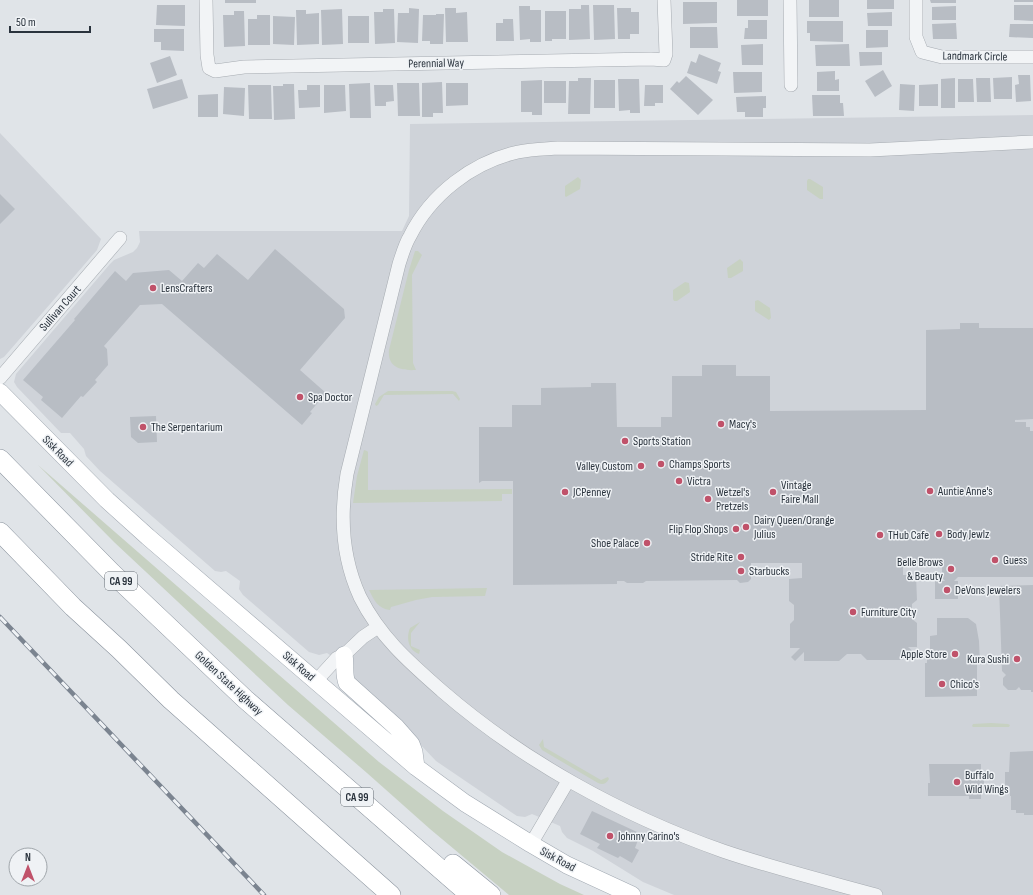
<svg xmlns="http://www.w3.org/2000/svg" width="1033" height="895" font-family="'Sofia Sans Condensed',sans-serif">
  <style>
    .built { fill: #cfd3d9 }
    .green { fill: #c7d1c2 }
    .building { fill: #b8bdc4 }
    .lines { fill: none; stroke-linecap: round; stroke-linejoin: round }
    .minor-casing { stroke: #a6abb1; stroke-width: 14 }
    .major-casing { stroke: #a1a9b2; stroke-width: 18 }
    .highway-casing { stroke: #89929d; stroke-width: 20 }
    .minor { stroke: #f2f4f6; stroke-width: 13 }
    .major { stroke: #fff; stroke-width: 17 }
    .highway { stroke: #fff; stroke-width: 19 }
    .rail-casing { stroke: #7b8490; stroke-width: 4.5 }
    .rail { stroke: #eff2f5; stroke-width: 3; stroke-dasharray: 9; stroke-linecap: butt }
    .poi-dot { fill: #c0526a; stroke: #eff2f5; stroke-width: 1.5 }
    .labels { text-anchor: middle; stroke-width: 3; stroke-linejoin: round; paint-order: stroke }
    .shield { fill: #eff2f5; stroke: #656c74; stroke-width: 1 }
    .shield-label { font-size: 11px; font-weight: bold; fill: #2a333d }
    .street-label { font-size: 12px; fill: #2a333d; stroke: #eff2f5 }
    .poi-label { font-size: 12px; fill: #2a333d; stroke: #eff2f5; text-anchor: start }
  </style>
  <rect width="100%" height="100%" fill="#e0e4e8"/>
  <path class="built" d="M1033 115V895H674L643 882 593 851 567 838 562 832 560 826 532 814 525 817 517 816 436 761 398 721 354 683 350 669 327 653 319 655 309 652 243 595 239 589 240 581 226 571 221 572 215 571 100 471 86 456 84 449 70 433H61L17 387 14 382 16 374 110 264 114 260 133 252 137 248 140 242 139 231H402L409 216 410 124Z
    M0 133 101 239 97 250 4 357 0 359Z"/>
  <path class="green" d="M578 177 581 180 580 189 566 197 565 196V186Z
    M808 179H810L823 187V199H820L807 190V181Z
    M415 251H418L422 255 412 275 413 363 416 370C402 371 387 368 389 350L409 270Z
    M740 259 743 262V271L731 278H728L727 268Z
    M685 282 689 283 690 292 677 301H674L673 299V290Z
    M758 300 770 308 771 318 769 320 755 311V301Z
    M388 391H452L456 392 460 399 459 401 453 394 384 395 378 405 376 406 375 404 379 397Z
    M364 450 367 451 368 452V490L512 489V494H502V501L353 503 357 476Z
    M38 465 379 762 443 811 502 852 560 884 584 895H509L430 829 367 773 288 705 114 542Z
    M487 588 485 596 432 597 416 600 391 607 390 610C378 609 374 600 369 590Z
    M420 622 411 633V646L420 650 419 654C408 650 406 638 410 628Z
    M991 723 1008 724 1010 725 1009 727H973L972 726 973 724Z
    M543 739 544 747 601 780 608 777 609 779C606 784 603 785 598 783L542 750 539 745Z"/>
  <path class="building" d="M225 0H256V3H225Z
    M737 0H768V16H737Z
    M809 0H839V17H809Z
    M867 0H894V9H867Z
    M930 0H956V3H931Z
    M1014 0H1033V2H1014Z
    M683 2H717V23L683 24Z
    M157 5H185V26L156 25Z
    M581 5H589L590 39 569 40V9H581Z
    M593 5H614L615 39 594 40Z
    M1014 5H1033V21L1014 20Z
    M519 6H530V10H541V42H530V39L520 40Z
    M956 6V20H932V7Z
    M409 8 419 9 418 43 397 42 398 13H409Z
    M445 8H456V13L467 12 468 42H446Z
    M617 8H631V12H639V34H630V39H618Z
    M342 9 343 44 322 45 321 10Z
    M383 9H394L395 43 375 44 374 12H383Z
    M296 10H306V14L319 13V44L297 45Z
    M234 11H244L245 46 224 47 223 15H234Z
    M545 11H566V39H552V41H545Z
    M892 12V26H868L867 13Z
    M436 14H444L443 44H430V41H422L423 15H436Z
    M257 15H270V45H248V19H257Z
    M273 16 295 17 294 45 273 44Z
    M348 16H369V43H348Z
    M503 19H513L514 41H496V23H503Z
    M748 20H767V39H744L745 28H748Z
    M807 21H843V42L810 41V33H807Z
    M956 23 957 39H933L932 24Z
    M1010 24H1033V38L1009 37Z
    M690 27H717L718 48H690Z
    M154 29H184V51L161 50V42H154Z
    M866 30H888V47L866 48Z
    M763 44V65H742L741 45Z
    M849 44 850 66H816L815 45Z
    M859 52H882V65L860 66Z
    M699 54 721 63 718 71 721 72 717 84 687 73 691 61 696 63Z
    M170 56 177 75 157 83 150 63Z
    M883 70 892 86 875 97 865 81Z
    M835 71V80L839 79V91H817V72Z
    M733 72H762V92L734 93Z
    M1018 75H1030L1031 101 1016 102 1015 85 1019 84Z
    M686 76 713 100 698 115 670 89 677 81 679 83Z
    M1012 77V99H994L993 78Z
    M578 78H591L590 114H568L569 81H578Z
    M955 78V108H941V79Z
    M976 78H990L991 102H977Z
    M182 79 188 98 153 109 147 89Z
    M618 79H639L640 113H630V110L619 111Z
    M958 79H973L974 102H958Z
    M542 80V115H532V112H521V81Z
    M594 80H615V108H594Z
    M544 81H566V103H544Z
    M442 82 443 113H433V117H422V83Z
    M370 83 371 118H350L349 84Z
    M397 83H419L420 116H398Z
    M446 83H468V105L446 106Z
    M283 84H294L295 119 274 120 273 86H283Z
    M900 84 915 85 914 111 899 110Z
    M938 84V106H919V85Z
    M248 85H271L272 119H249Z
    M307 85H320V107L299 108 298 90H307Z
    M324 85H345L346 111 324 113Z
    M374 85H393L394 101 386 102V106H375Z
    M645 85H663V103H655V106H644Z
    M224 87 245 88 244 116 223 114Z
    M218 94V117H198V95Z
    M812 95H840V103H843L844 116H813Z
    M766 96V108H763V117H745V112H737L736 97Z
    M0 194 15 209 0 224Z
    M275 249 344 309 345 318 300 370 326 393 310 412 312 413 302 425 162 304 140 305 104 346 107 349 108 365 95 380 97 382 83 397 81 396 62 418 41 400 43 397 23 380 75 320 74 319 115 271 126 281 133 273 169 270 182 281 198 263 204 268 217 254 248 280Z
    M960 323H979V328H1033V419L1015 420V422H1026V427H1030V431H1033V577H958L954 581H958V599H935V581H945L942 577V562H903V575H916L917 600 912 604V619L917 623V647H908L917 655 912 660 903 651V660H867L861 654H847L839 661H804V652L795 661 791 657 800 648H790V624L794 620V605L789 601V579L802 578V563H751V579L748 582 740 583 737 580 646 581 643 583H627L624 581H617V584L513 585V481H482L479 483V427H512V405H541V388L591 387V383H616L617 427H661V417H672V376H702V365H736V376H770V411L926 410V330L960 329Z
    M156 416 157 442 138 443 131 437 130 417Z
    M1033 585V692H1031V690H1021L1019 687 1016 690H1008L1003 685V678L1006 675 1002 671 999 586Z
    M937 618H968L976 624 979 641 980 664H977V696L925 697V663H927V658H930V636L937 635Z
    M1033 751V815H1024V813H1016V810H1011V796H1010V788H1005V772H1009L1010 752Z
    M929 764H981V780H984V788H981V799H969V796H928V783H930Z
    M592 811 637 832 636 838 638 840 635 848 639 850 632 863 620 856 618 858 597 848 600 844 580 834Z"/>
  <g class="lines">
    <g class="minor-casing">
      <path id="minor" d="M206 0 207 55 209 68 215 71 244 67 651 59 664 60 666 54 664 0
        M790 0 791 85
        M916 0V37L922 52 942 57H1033
        M0 378 120 238
        M316 681 337 658 344 655 363 637 378 627
        M531 844 568 781
        M876 895C825 881 773 868 723 851 621 815 523 761 442 691 409 662 380 637 360 597 342 558 340 515 347 474L399 264C402 255 405 244 410 236 431 194 473 162 518 152 531 149 545 149 558 148L870 150 1033 142"/>
    </g>
    <g class="major-casing">
      <path id="major" d="M0 392 107 500 148 537 416 767 465 803 531 844 567 865 632 895
        M344 655C346 665 343 674 347 683L396 727 411 744 414 752 416 767"/>
    </g>
    <g class="highway-casing">
      <path id="highway" d="M0 459 112 573 245 699 470 895
        M0 532 73 607 119 649 171 700 391 895
        M453 864 491 895"/>
    </g>
    <use href="#minor" class="minor"/>
    <use href="#major" class="major"/>
    <use href="#highway" class="highway"/>
    <g class="rail-casing">
      <path id="rail" d="M0 617 264 895"/>
    </g>
    <use href="#rail" class="rail"/>
  </g>
  <g class="poi-dot">
    <circle cx="153" cy="288" r="4"/>
    <circle cx="300" cy="397" r="4"/>
    <circle cx="721" cy="424" r="4"/>
    <circle cx="143" cy="427" r="4"/>
    <circle cx="625" cy="441" r="4"/>
    <circle cx="661" cy="464" r="4"/>
    <circle cx="641" cy="466" r="4"/>
    <circle cx="679" cy="481" r="4"/>
    <circle cx="930" cy="491" r="4"/>
    <circle cx="565" cy="492" r="4"/>
    <circle cx="773" cy="492" r="4"/>
    <circle cx="708" cy="499" r="4"/>
    <circle cx="746" cy="527" r="4"/>
    <circle cx="736" cy="529" r="4"/>
    <circle cx="939" cy="534" r="4"/>
    <circle cx="880" cy="535" r="4"/>
    <circle cx="647" cy="543" r="4"/>
    <circle cx="741" cy="557" r="4"/>
    <circle cx="995" cy="560" r="4"/>
    <circle cx="951" cy="569" r="4"/>
    <circle cx="741" cy="571" r="4"/>
    <circle cx="947" cy="590" r="4"/>
    <circle cx="853" cy="612" r="4"/>
    <circle cx="955" cy="654" r="4"/>
    <circle cx="1017" cy="659" r="4"/>
    <circle cx="942" cy="684" r="4"/>
    <circle cx="957" cy="782" r="4"/>
    <circle cx="610" cy="836" r="4"/>
  </g>
  <g class="labels">
    <g class="shield">
      <rect x="105" y="572" width="32" height="18" rx="3"/>
      <rect x="341" y="788" width="32" height="18" rx="3"/>
    </g>
    <g class="shield-label">
      <text x="121" y="585">CA 99</text>
      <text x="357" y="801">CA 99</text>
    </g>
    <g class="street-label">
      <text transform="translate(975 56) rotate(1)" y="4">Landmark Circle</text>
      <text transform="translate(436 63) rotate(-1)" y="4">Perennial Way</text>
      <text transform="translate(60 308) rotate(-49)" y="4">Sullivan Court</text>
      <text transform="translate(58 451) rotate(45)" y="4">Sisk Road</text>
      <text transform="translate(299 666) rotate(41)" y="4">Sisk Road</text>
      <text transform="translate(229 683) rotate(43)" y="4">Golden State Highway</text>
      <text transform="translate(558 859) rotate(28)" y="4">Sisk Road</text>
    </g>
    <g class="poi-label">
      <text x="161" y="292">LensCrafters</text>
      <text x="308" y="401">Spa Doctor</text>
      <text x="729" y="428">Macy's</text>
      <text x="151" y="431">The Serpentarium</text>
      <text x="633" y="445">Sports Station</text>
      <text x="669" y="468">Champs Sports</text>
      <text x="633" y="470" text-anchor="end">Valley Custom</text>
      <text x="687" y="485">Victra</text>
      <text x="781" y="489">Vintage<tspan x="781" dy="14">Faire Mall</tspan></text>
      <text x="938" y="495">Auntie Anne's</text>
      <text x="573" y="496">JCPenney</text>
      <text x="716" y="496">Wetzel's<tspan x="716" dy="14">Pretzels</tspan></text>
      <text x="754" y="524">Dairy Queen/Orange<tspan x="754" dy="14">Julius</tspan></text>
      <text x="728" y="533" text-anchor="end">Flip Flop Shops</text>
      <text x="947" y="538">Body Jewlz</text>
      <text x="888" y="539">THub Cafe</text>
      <text x="639" y="547" text-anchor="end">Shoe Palace</text>
      <text x="733" y="561" text-anchor="end">Stride Rite</text>
      <text x="1003" y="564">Guess</text>
      <text x="943" y="566" text-anchor="end">Belle Brows<tspan x="943" dy="14">&amp; Beauty</tspan></text>
      <text x="749" y="575">Starbucks</text>
      <text x="955" y="594">DeVons Jewelers</text>
      <text x="861" y="616">Furniture City</text>
      <text x="947" y="658" text-anchor="end">Apple Store</text>
      <text x="1009" y="663" text-anchor="end">Kura Sushi</text>
      <text x="950" y="688">Chico's</text>
      <text x="965" y="779">Buffalo<tspan x="965" dy="14">Wild Wings</tspan></text>
      <text x="618" y="840">Johnny Carino's</text>
    </g>
  </g>
  <g transform="translate(28 867)"><circle r="19" fill="#eff2f5" stroke="#a0a6ab"/>
  <path d="M0-3L7 15L0 10L-7 15Z" fill="#c0526a"/>
  <text y="-6" font-size="11" font-weight="bold" text-anchor="middle" fill="#2a333d">N</text>
  </g>
  <path d="M10 26v6h80v-6" fill="none" stroke="#2a333d" stroke-width="2"/>
  <text x="16" y="26" font-size="12" fill="#2a333d" stroke="#eff2f5" stroke-width="3" paint-order="stroke">50 m</text>
</svg>
